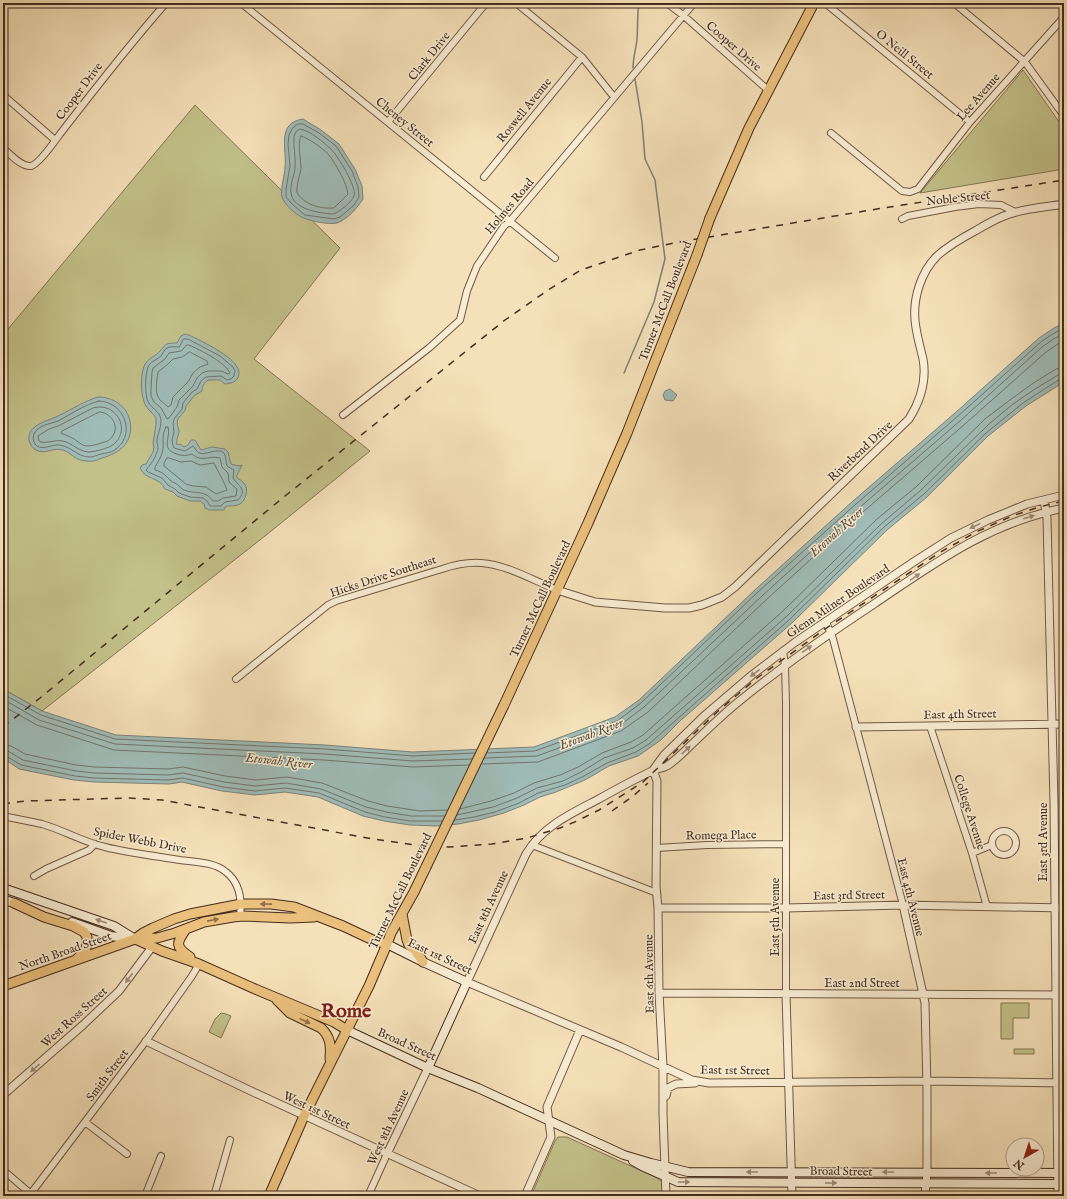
<svg xmlns="http://www.w3.org/2000/svg" width="1067" height="1199" font-family="'IM FELL English',serif">
  <style>
    .green { fill: #c3c18a; stroke: #847654 }
    .water { fill: #9fbcb7; stroke: #7b827a }
    .lines { fill: none; stroke-linecap: round; stroke-linejoin: round }
    .shore { stroke: #72746a; stroke-width: 1 }
    .stream { stroke: #7b827a; stroke-width: 1.5 }
    .minor-casing { stroke: #705945; stroke-width: 8 }
    .tertiary-casing { stroke: #705945; stroke-width: 9 }
    .secondary-casing { stroke: #442c1e; stroke-width: 10 }
    .primary-casing { stroke: #442c1e; stroke-width: 11 }
    .minor { stroke: #f8ecd2; stroke-width: 6 }
    .tertiary { stroke: #f8ecd2; stroke-width: 7 }
    .secondary { stroke: #f8ecd2; stroke-width: 8 }
    .primary { stroke: #eac07c; stroke-width: 9 }
    .rail { stroke: #442c1e; stroke-width: 1.5; stroke-dasharray: 7 7; stroke-linecap: butt }
    .primary-bridge-casing { stroke: #442c1e; stroke-width: 11; stroke-linecap: butt }
    .primary-bridge { stroke: #eac07c; stroke-width: 9 }
    .oneway { fill: #9e8c78 }
    .oneway2 { fill: #8f6f48 }
    .labels { text-anchor: middle; stroke-width: 3; stroke-linejoin: round; paint-order: stroke }
    .street-label { font-size: 12px; fill: #442c1e; stroke: #f8ecd2 }
    .water-label { font-size: 13px; font-style: italic; fill: #5b5044; stroke: #f8ecd2 }
    .town-label { font-size: 20px; font-weight: bold; fill: #7a1f14; stroke: #f8ecd2 }
  </style>
  <rect width="100%" height="100%" fill="#f5e1b9"/>
  <filter id="stains"><feTurbulence type="fractalNoise" baseFrequency=".005" numOctaves="4"/><feColorMatrix values="0 0 0 0 .2 0 0 0 0 .09 0 0 0 0 .02 0 0 0 .5 -.17"/></filter>
  <radialGradient id="worn" r=".72"><stop offset=".6" stop-color="#630" stop-opacity="0"/><stop offset="1" stop-color="#630" stop-opacity=".3"/></radialGradient>
  <path class="green" d="M1023 70 1064 129V169L920 193Z
    M195 105 340 248 254 359 370 451 265 536 42 711 3 689V335Z
    M1001 1003H1029V1018H1013V1039H1001Z
    M221 1013 226 1014 231 1016 221 1038 209 1032 215 1019Z
    M1014 1049H1034V1054H1014Z
    M558 1137H567L657 1178 662 1182 663 1196H531L555 1141Z"/>
  <path class="water" d="M303 119 321 130 339 144 355 169 362 186 363 199C357 208 348 219 337 223 330 225 310 221 304 218 297 216 284 204 282 197 280 188 285 176 285 167 287 149 276 123 303 119Z
    M1064 323V382L1026 406 988 436 927 497 887 530 793 622 680 721 661 740 638 756 609 766 585 780 556 792 540 797 524 805 504 813 479 820 458 824 436 826 410 825 384 821 363 816 318 797 285 792 255 795 222 791 182 782 169 784 94 782 74 780 19 769 3 758V689L42 711 116 735 325 745 413 752 534 747 615 717 639 700 757 588 853 501 955 413 1039 338 1054 328Z
    M185 334 189 335C201 341 241 359 239 374 238 382 232 383 225 384L220 380H208C204 383 202 386 202 391L195 395 186 406C186 412 181 414 178 419 176 424 179 428 179 432 178 437 176 440 177 445L180 444 184 447 188 445 191 440H195L201 450 212 447 225 449 228 452 231 464 238 466 242 465 236 477C239 479 242 481 244 483 249 489 246 500 240 504 236 506 231 506 226 506L224 510H209L205 508 204 504 200 501H190L177 496 173 492 165 489C159 476 146 481 140 468L142 465 146 464 153 452 154 447 153 443 156 425V418C153 413 149 411 146 406 140 396 140 374 145 364 148 359 153 357 157 354 167 345 162 343 177 343L181 336Z
    M670 389 677 395 673 401 665 400 663 395 665 391Z
    M98 397C113 397 127 406 130 421 134 442 120 453 102 458 97 460 93 462 87 461 75 461 72 453 63 450 54 447 44 455 36 450 32 448 30 444 29 440 27 424 49 421 60 415 72 409 85 401 98 397Z"/>
  <g class="lines">
    <path class="shore" d="M298 124H303L319 133 336 146 352 171 358 187 359 197 354 205 340 217 334 219 305 215 292 204 286 197V189L290 166 288 144 289 135 292 129Z
      M300 129C311 131 323 142 331 149 338 156 357 187 354 196 352 202 338 213 333 214 320 213 293 210 291 193 290 184 294 176 295 168 296 157 293 146 294 136L296 132Z
      M301 136C310 139 321 147 328 154 335 162 347 184 348 194L334 208C320 209 305 205 297 193 296 185 300 176 301 168 301 158 297 145 301 136Z
      M184 339H188L220 356 233 367 235 371 234 376 231 379 227 380 221 376 206 377 201 381 197 389 192 392 183 403 182 409 174 419 173 424 174 432 172 440 173 445 174 448 185 451 193 446C195 448 197 452 199 453 204 456 219 447 224 453 226 456 226 463 227 466L234 470 233 478C238 486 248 489 238 500L225 502 221 506H210L207 501 203 498 190 497 179 493 175 489 168 485 162 478 148 472 146 470C150 465 155 459 157 452 159 448 157 445 157 440 158 433 163 423 160 416 158 410 150 408 147 399 145 391 145 372 149 365 152 361 158 359 161 356 163 353 164 350 167 348 170 346 175 347 179 347Z
      M187 345H189C200 350 225 362 230 373L228 374 221 371H208L202 373 197 378 193 386 179 400 177 407 169 418 167 419 161 408 154 402 151 396V389L152 372 153 368 165 359 169 353 181 351Z
      M190 352 207 361 208 364 200 367 193 373 188 382 173 397 171 405 168 407C165 404 162 402 160 400 154 393 157 380 158 372L169 363 173 359 182 357Z
      M99 401C126 402 137 437 113 451 110 453 105 453 101 454 97 455 94 457 90 457 77 457 71 446 59 445 51 444 39 453 34 442 33 440 33 436 34 434 38 425 50 424 58 421 71 414 84 405 99 401Z
      M99 407C117 406 129 428 116 442 112 447 106 448 100 450 96 451 92 452 88 452 78 451 72 443 63 441 55 439 44 445 39 441L38 436 49 429 58 426 93 408Z
      M100 412C112 413 120 427 112 437 109 442 103 442 98 444 94 445 91 446 86 446 80 445 76 439 70 437 67 435 64 435 61 433L62 431 95 414Z
      M166 427H168C171 438 160 449 177 454 183 456 186 456 192 454 202 463 208 455 220 458L222 467 228 473 229 482 237 489 236 496 223 498 218 501H213C204 489 197 495 184 490 180 488 183 489 179 486 177 483 173 483 171 481 166 476 163 472 155 470V467C158 462 162 456 163 449 164 440 161 437 166 427Z
      M167 458H169L181 462 191 461 200 465 214 463C218 472 224 481 227 490L216 494 206 487 193 486 186 484 164 466V464Z
      M3 694 41 715 115 739 325 749 413 756 475 753
      M3 699 39 720 115 744 324 754 413 761 472 759
      M3 706 37 725 114 750 324 760 413 767 469 765
      M3 744 11 746 25 754 76 765 95 767 168 769 183 767 225 776 256 780 287 777 322 783 368 801 387 806 420 811 447 810
      M3 750 8 751 23 760 76 771 95 773 168 775 183 773 224 782 255 786 286 783 321 789 366 807 386 812 411 816H444
      M487 753 535 751 617 721 641 703 759 591 856 504 958 416 1042 341 1064 327
      M3 755 6 756 21 765 75 776 94 778 168 780 183 778 223 787 255 791 285 788 319 793 365 812 385 817 410 821H442
      M485 758 537 756 619 726 644 707 763 595 859 508 961 420 1042 347 1052 340 1064 333
      M482 764 538 762 621 731 648 712 767 599 863 512 965 424 1046 352 1064 340
      M460 809 491 801 514 793 534 783 560 775 578 767 602 753 631 742 643 735 783 611 877 519 917 486 985 419 1010 400 1032 384 1056 369 1064 368
      M457 815 493 807 517 798 537 788 563 781 581 772 604 758 633 748 646 740 787 616 881 524 921 490 989 424 1013 404 1035 389 1058 375 1064 374
      M455 820 474 817 495 812 519 803 538 793 565 785 584 776 607 763 636 752 649 744 790 619 884 527 924 494 986 433 1023 403 1060 379H1064"/>
    <path class="stream" d="M633 68C633 58 636 49 637 39 638 27 637 15 639 3
      M624 373 654 302 665 259 655 180 645 159 642 122 635 79"/>
    <g class="minor-casing">
      <path id="minor" d="M241 3 555 258
        M516 3 582 57 614 97
        M667 3 684 16 768 90
        M825 3 970 122
        M954 3 1025 62 1064 116
        M3 95 55 140
        M388 122 486 3
        M831 133 902 191 910 192 918 189 970 122 1064 17
        M3 148C10 154 21 167 31 166 39 164 55 141 60 134 94 90 129 45 166 3
        M484 177 582 57
        M902 219 908 216 955 207 979 204 1001 205 1015 212
        M343 415 429 348 460 320 467 291 477 266 504 226 510 221 694 3
        M826 622 833 639 903 905
        M783 651 785 665 786 703V994
        M236 679 328 605 336 601 442 569C454 565 468 562 481 563 508 565 532 580 557 590
        M930 726 972 853 987 907
        M3 816C16 819 29 821 42 824 63 830 83 842 105 847 129 853 155 856 180 860 195 862 214 862 226 872 240 883 242 900 240 916
        M992 843a12 12 0 1 1 24 0a12 12 0 1 1-24 0Z
        M532 845 657 893
        M656 848 707 845 786 844
        M972 853 992 845
        M34 876 46 869 89 850 95 844
        M85 1122 127 1154
        M3 1170 31 1194
        M29 1196 146 1041 192 976 199 964
        M145 1196 161 1156
        M214 1196 230 1140
        M368 1196 387 1154"/>
    </g>
    <g class="tertiary-casing">
      <path id="tertiary" d="M1044 500 1047 518 1054 803 1058 1196
        M1064 508C989 523 936 562 874 604 827 635 781 667 737 703 721 716 706 731 691 745 684 752 676 760 667 766 662 769 656 768 652 771 633 780 615 790 597 800 570 814 542 827 526 854L467 982 621 1047 692 1080 709 1083 927 1081 1064 1083
        M557 590 595 602 606 603 665 608H689L702 605 722 597 735 587 909 419C921 400 927 381 923 359 920 346 916 333 915 320 913 298 921 272 937 256 948 246 962 238 975 231 987 224 1000 216 1013 213 1029 208 1047 207 1064 204
        M856 727 1064 724
        M653 770 664 755 704 716 752 675 794 643 915 561 951 538 988 520 1027 504 1064 495
        M653 770 657 781 656 886 658 908 659 993 663 1067V1114L666 1196
        M903 905 925 1003 927 1090V1172L925 1196
        M658 908H786L903 905 1064 908
        M659 993 1064 995
        M786 994 792 1196
        M146 1041 251 1091 480 1196
        M3 1095 83 1025 119 991 152 947
        M666 1096 668 1088 676 1084 695 1083
        M387 1154 428 1068
        M525 1196 551 1137 547 1107 580 1030"/>
    </g>
    <g class="secondary-casing">
      <path id="secondary" d="M3 888 114 926 135 939
        M3 899 19 905
        M72 922 111 936 132 939
        M387 944 423 962 467 982 428 1068
        M347 1030 428 1068 478 1088 624 1155 651 1163 688 1172 1064 1173
        M633 1161 642 1166 678 1182 1064 1184"/>
    </g>
    <g class="primary-casing">
      <path id="primary" d="M710 218 749 128 814 3
        M504 705 588 523 627 433 697 255
        M14 903 44 917 73 926 84 932 87 937V945L85 950 77 959
        M402 914 407 940 409 945 415 950 423 962
        M186 929C176 943 175 947 190 957
        M135 939 162 951 199 964 255 989 334 1022 347 1030
        M138 939 157 938 175 933 204 922 233 917 243 916 290 918 314 917
        M3 986 135 939 143 933 153 928 174 919 190 914 241 904H271L294 907 343 926 375 941 387 944
        M277 1000 290 1013 321 1028C331 1037 331 1047 330 1059
        M269 1196 304 1116 369 986 387 944 391 933 414 892 426 867"/>
    </g>
    <use href="#minor" class="minor"/>
    <use href="#tertiary" class="tertiary"/>
    <use href="#secondary" class="secondary"/>
    <use href="#primary" class="primary"/>
    <path class="rail" d="M3 727 40 698 285 496 505 320 548 290 581 270 640 250 679 242 877 209 1064 180
      M3 804 25 801 129 798 162 800 373 839 423 846 449 847 492 844 527 838 560 828 577 821 599 810 643 782 717 712 757 678 828 627 939 553 976 532 1012 516 1039 507 1064 501
      M612 811 632 797 648 783"/>
    <g class="primary-bridge-casing">
      <path id="primary-bridge" d="M697 255 710 218
        M426 867 504 705"/>
    </g>
    <use href="#primary-bridge" class="primary-bridge"/>
  </g>
  <defs><path id="oneway-solid" d="M-6-.8H1V-3.2L6.5 0L1 3.2V.8H-6Z"/></defs>
  <g class="oneway">
    <use href="#oneway-solid" transform="translate(1029 517) rotate(-18)"/>
    <use href="#oneway-solid" transform="translate(975 526) rotate(154)"/>
    <use href="#oneway-solid" transform="translate(915 577) rotate(-34)"/>
    <use href="#oneway-solid" transform="translate(807 649) rotate(-35)"/>
    <use href="#oneway-solid" transform="translate(755 673) rotate(142)"/>
    <use href="#oneway-solid" transform="translate(686 750) rotate(-43)"/>
    <use href="#oneway-solid" transform="translate(101 921) rotate(-161)"/>
    <use href="#oneway-solid" transform="translate(129 978) rotate(127)"/>
    <use href="#oneway-solid" transform="translate(35 1068) rotate(139)"/>
    <use href="#oneway-solid" transform="translate(752 1172) rotate(-180)"/>
    <use href="#oneway-solid" transform="translate(888 1172) rotate(180)"/>
    <use href="#oneway-solid" transform="translate(991 1173) rotate(-180)"/>
    <use href="#oneway-solid" transform="translate(684 1182)"/>
    <use href="#oneway-solid" transform="translate(831 1183) rotate(1)"/>
  </g>
  <g class="oneway2">
    <use href="#oneway-solid" transform="translate(266 904) rotate(-179)"/>
    <use href="#oneway-solid" transform="translate(213 920) rotate(-11)"/>
    <use href="#oneway-solid" transform="translate(305 1021) rotate(26)"/>
  </g>
  <g class="labels">
    <g class="street-label">
      <text transform="translate(734 46) rotate(41)" y="4">Cooper Drive</text>
      <text transform="translate(905 54) rotate(39)" y="4">O Neill Street</text>
      <text transform="translate(429 56) rotate(-51)" y="4">Clark Drive</text>
      <text transform="translate(79 91) rotate(-53)" y="4">Cooper Drive</text>
      <text transform="translate(978 97) rotate(-49)" y="4">Lee Avenue</text>
      <text transform="translate(524 110) rotate(-51)" y="4">Roswell Avenue</text>
      <text transform="translate(405 122) rotate(39)" y="4">Cheney Street</text>
      <text transform="translate(958 198) rotate(-6)" y="4">Noble Street</text>
      <text transform="translate(509 206) rotate(-50)" y="4">Holmes Road</text>
      <text transform="translate(665 301) rotate(-69)" y="4">Turner McCall Boulevard</text>
      <text transform="translate(860 451) rotate(-43)" y="4">Riverbend Drive</text>
      <text transform="translate(383 576) rotate(-18)" y="4">Hicks Drive Southeast</text>
      <text transform="translate(540 599) rotate(-65)" y="4">Turner McCall Boulevard</text>
      <text transform="translate(838 601) rotate(-34)" y="4">Glenn Milner Boulevard</text>
      <text transform="translate(960 714) rotate(-1)" y="4">East 4th Street</text>
      <text transform="translate(970 812) rotate(72)" y="4">College Avenue</text>
      <text transform="translate(721 835) rotate(-1)" y="4">Romega Place</text>
      <text transform="translate(140 840) rotate(11)" y="4">Spider Webb Drive</text>
      <text transform="translate(1043 842) rotate(-90)" y="4">East 3rd Avenue</text>
      <text transform="translate(400 891) rotate(-64)" y="4">Turner McCall Boulevard</text>
      <text transform="translate(849 895) rotate(-1)" y="4">East 3rd Street</text>
      <text transform="translate(911 897) rotate(76)" y="4">East 4th Avenue</text>
      <text transform="translate(488 907) rotate(-65)" y="4">East 8th Avenue</text>
      <text transform="translate(775 917) rotate(-90)" y="4">East 5th Avenue</text>
      <text transform="translate(65 951) rotate(-19)" y="4">North Broad Street</text>
      <text transform="translate(440 956) rotate(25)" y="4">East 1st Street</text>
      <text transform="translate(649 974) rotate(-91)" y="4">East 6th Avenue</text>
      <text x="862" y="987">East 2nd Street</text>
      <text transform="translate(74 1017) rotate(-42)" y="4">West Ross Street</text>
      <text transform="translate(407 1044) rotate(24)" y="4">Broad Street</text>
      <text transform="translate(735 1070) rotate(1)" y="4">East 1st Street</text>
      <text transform="translate(107 1075) rotate(-53)" y="4">Smith Street</text>
      <text transform="translate(317 1110) rotate(25)" y="4">West 1st Street</text>
      <text transform="translate(388 1127) rotate(-65)" y="4">West 8th Avenue</text>
      <text transform="translate(841 1171) rotate(1)" y="4">Broad Street</text>
    </g>
    <g class="water-label">
      <text transform="translate(836 531) rotate(-42)" y="5">Etowah River</text>
      <text transform="translate(591 733) rotate(-21)" y="5">Etowah River</text>
      <text transform="translate(279 760) rotate(6)" y="5">Etowah River</text>
    </g>
    <g class="town-label">
      <text x="346" y="1017">Rome</text>
    </g>
  </g>
  <rect width="1067" height="1199" fill="none" stroke="#f5e1b9" stroke-width="16"/>
  <rect x="4" y="4" width="1059" height="1191" fill="none" stroke="#442c1e" stroke-width="2"/>
  <rect x="8" y="8" width="1051" height="1183" fill="none" stroke="#442c1e"/>
  <g transform="translate(1025 1157) rotate(219)"><circle r="19" fill="#f8ecd2" stroke="#b09f8a"/>
  <path d="M0-3L7 15L0 10L-7 15Z" fill="#8f2418"/>
  <text y="-6" font-size="11" font-weight="bold" text-anchor="middle" fill="#442c1e">N</text>
  </g>
  <rect width="100%" height="100%" filter="url(#stains)"/>
  <rect width="100%" height="100%" fill="url(#worn)"/>
</svg>
